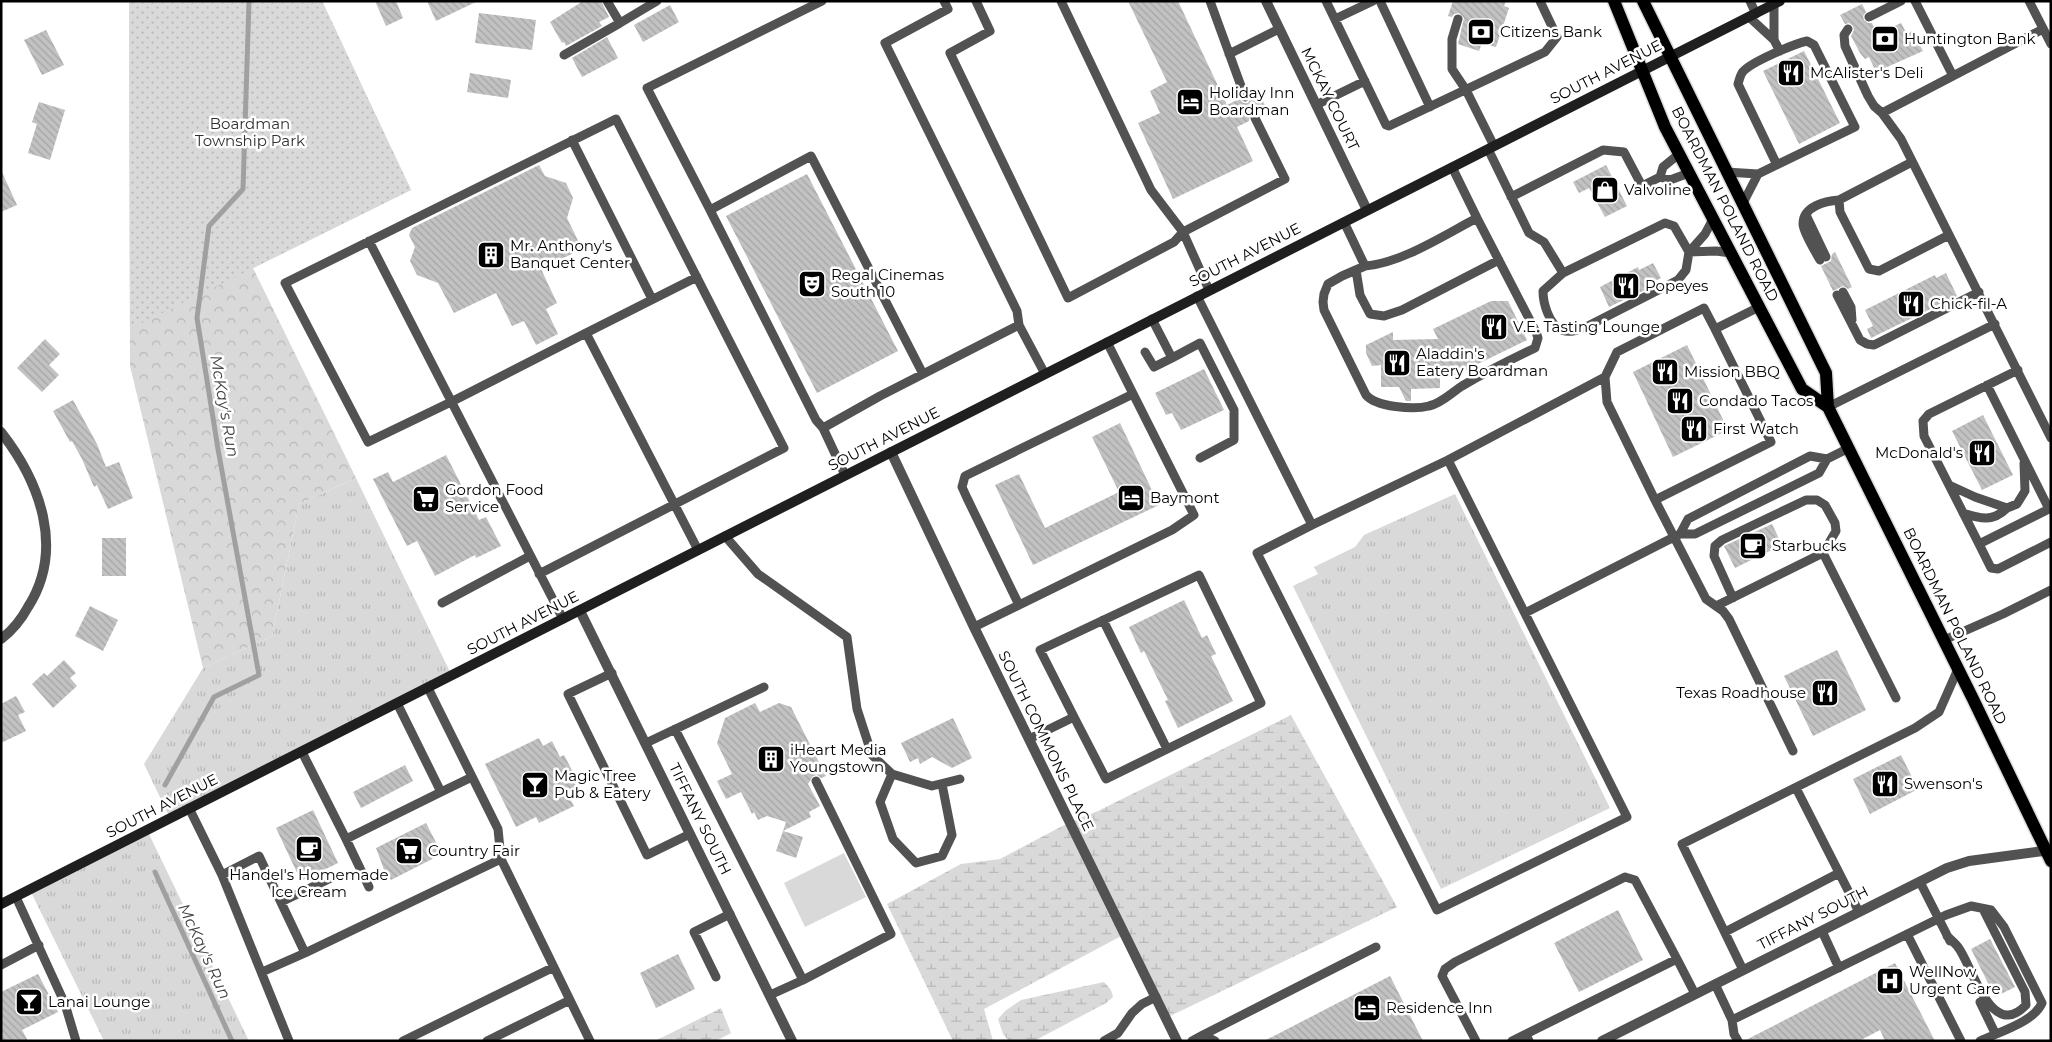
<svg xmlns="http://www.w3.org/2000/svg" width="2052" height="1042" font-family="Montserrat,sans-serif">
  <style>
    .grass { fill: url(#grass-tufts) }
    .forest { fill: url(#forest-crowns) }
    .wetland { fill: url(#wetland-marsh) }
    .park { fill: url(#park-dots) }
    .pitch { fill: #d9d9d9 }
    .lines { fill: none; stroke-linecap: round; stroke-linejoin: round }
    .stream { stroke: #a0a0a0; stroke-width: 5 }
    .building { fill: url(#building-back-hatch) }
    .primary-casing { stroke: #dbdbdb; stroke-width: 15 }
    .lane { stroke: #525252; stroke-width: 9 }
    .street { stroke: #525252; stroke-width: 10 }
    .secondary { stroke: #1f1f1f; stroke-width: 10 }
    .primary { stroke: #000; stroke-width: 12 }
    .labels { text-anchor: middle; stroke-width: 5; stroke-linejoin: round; paint-order: stroke }
    .poi-label { font-size: 15px; fill: #000; stroke: #fff; text-anchor: start }
    .street-label { font-size: 15px; fill: #000; stroke: #fff }
    .park-label { font-size: 15px; fill: #303030; stroke: #fff }
    .water-label { font-size: 16px; font-style: italic; fill: #414141; stroke: #fff }
  </style>
  <defs>
    <pattern id="grass-tufts" width="24" height="20" patternUnits="userSpaceOnUse" patternTransform="scale(1.25)"><rect width="24" height="20" fill="#d9d9d9"/><path d="M3 7l-1-3M5 7V3M7 7l1-3M15 17l-1-3M17 17v-4M19 17l1-3" fill="none" stroke="#b8b8b8"/></pattern>
    <pattern id="forest-crowns" width="20" height="18" patternUnits="userSpaceOnUse" patternTransform="scale(1.25)"><rect width="20" height="18" fill="#d9d9d9"/><path d="M2 6a3 3 0 1 1 6 0M12 15a3 3 0 1 1 6 0" fill="none" stroke="#b8b8b8"/></pattern>
    <pattern id="wetland-marsh" width="20" height="14" patternUnits="userSpaceOnUse" patternTransform="scale(1.25)"><rect width="20" height="14" fill="#d9d9d9"/><path d="M1 5h8M5 5V1M11 12h8M15 12V8" fill="none" stroke="#b8b8b8"/></pattern>
    <pattern id="park-dots" width="8" height="8" patternUnits="userSpaceOnUse" patternTransform="scale(1.25)"><rect width="8" height="8" fill="#d9d9d9"/><path d="M2 2h.1M6 6h.1" fill="none" stroke="#b8b8b8" stroke-width="1.8" stroke-linecap="round"/></pattern>
    <pattern id="building-back-hatch" width="6" height="6" patternUnits="userSpaceOnUse" patternTransform="scale(1.25)"><rect width="6" height="6" fill="#c2c2c2"/><path d="M-1 5l2 2M0 0l6 6M5-1l2 2" fill="none" stroke="#a5a5a5"/></pattern>
  </defs>
  <rect width="100%" height="100%" fill="#fff"/>
  <path class="grass" d="M356 478 452 676 170 818 144 764 203 668 272 636 299 504Z
    M1455 494 1610 808 1441 889 1293 586 1318 574 1314 567 1355 547 1364 535Z
    M147 830 249 1041H104L30 890Z"/>
  <path class="forest" d="M129 1H322L411 190 253 268 356 478 299 504 272 636 203 668 130 366Z"/>
  <path class="wetland" d="M1291 715 1397 907 1166 1018 1125 934 984 1009 993 1041H953L887 904 961 864 1000 859 1070 822 1098 811Z
    M1104 982 1111 990 1113 997 1106 1003 1034 1041H1009L1003 1034 998 1019 1005 1011 1021 1000Z
    M721 1008 731 1033 716 1041H655Z"/>
  <path class="park" d="M129 1H322L411 190 130 329Z"/>
  <path class="pitch" d="M844 853 866 897 805 927 784 883Z"/>
  <g class="lines">
    <path class="stream" d="M165 785 214 697 259 675 218 449 197 318 209 226 243 189 249 1
      M155 872 232 1041"/>
  </g>
  <path class="building" d="M375 1H396L403 18 386 26Z
    M427 1H478L436 21Z
    M583 1H601L609 17 599 22 602 26 566 46 564 42 562 43 550 22Z
    M1128 1H1178L1227 105 1239 99 1243 103H1248L1251 99V94L1257 91 1265 105 1267 113 1261 116 1258 113 1253 112 1250 115 1249 121 1237 127 1253 161 1173 199 1138 123 1160 113 1150 91 1167 82Z
    M1453 1H1506L1504 6 1509 8 1496 47 1482 43 1479 51 1458 44 1464 18 1459 13 1454 14 1452 17 1448 16Z
    M1862 4 1866 12 1863 16 1864 20 1868 23H1872L1877 33 1884 29V31L1901 23 1907 34 1912 31 1923 51 1876 72 1869 57 1865 59 1860 53 1851 36 1854 30 1853 26 1849 23 1845 24 1840 15Z
    M670 5 679 22 643 42 634 25Z
    M479 13 536 20 532 50 475 43Z
    M46 30 64 65 42 75 24 40Z
    M607 37 618 58 582 77 572 58Z
    M1804 51 1840 123 1799 144 1763 71Z
    M470 73 511 80 508 98 467 92Z
    M39 102 65 110 50 160 28 153 37 124 32 122Z
    M539 165 545 176 566 183 573 198 567 218 582 249 541 269 557 303 546 309 558 334 536 345 524 321 512 326 496 293 454 313 438 283 417 275 410 261 415 247 409 235 412 228Z
    M1606 165 1627 206 1605 217 1589 188 1579 193 1573 182Z
    M1 170 17 205 1 212Z
    M807 174 898 351 817 393 726 216Z
    M1835 252 1852 287 1848 289 1843 286 1833 291 1821 266 1831 261 1832 254Z
    M1653 263 1661 278 1649 284 1651 287 1609 307 1600 287 1638 267 1639 270Z
    M1946 273 1957 296 1871 338 1867 329 1873 326 1865 310 1935 275 1936 278Z
    M1491 301H1508L1527 340 1451 377H1440V388L1411 389V401H1406L1399 387H1381V365L1372 366 1366 353V345L1393 332V340L1438 339 1433 329Z
    M45 339 60 354 49 365 59 375 42 392 17 368Z
    M1687 345 1728 430 1673 457 1633 372Z
    M1204 369 1224 410 1181 430 1172 413 1166 415 1155 393Z
    M73 400 97 444 106 467 119 462 133 498 108 509 97 485 94 487 82 459 72 441 70 442 53 411Z
    M1983 415 2013 475 1982 490 1952 431Z
    M1120 423 1159 505 1033 565 995 485 1019 474 1045 528 1119 492 1092 437Z
    M446 455 479 520 486 517 501 546 476 558 475 555 435 576 417 541 407 546 373 479 388 472 393 482Z
    M1772 524 1782 545 1735 568 1724 546Z
    M102 538H126V576H102Z
    M1184 600 1202 638 1207 635 1216 654 1211 656 1233 701 1178 728 1165 701 1168 700 1144 651 1141 653 1129 627Z
    M90 606 118 620 103 651 75 636Z
    M1837 650 1866 710 1813 736 1784 676Z
    M64 660 76 673 70 678 77 686 53 708 32 684 44 673 47 676Z
    M16 696 25 712 18 715 26 731 1 743V704Z
    M755 703 760 712 779 703 791 707 826 776 821 778 817 775 813 776 808 784 820 806 809 812 811 817 783 831 786 822 767 816 758 820 754 812 752 814 741 792 726 799 717 781 732 774 717 743 725 718Z
    M953 718 972 758 952 768 932 757 920 764 918 758 910 762 901 743Z
    M539 738 543 746 552 741 560 757 564 755 574 774 571 775 580 795 570 799 574 806 539 823 536 817 516 827 485 764Z
    M1901 755 1918 789 1870 814 1853 779Z
    M405 765 413 781 361 808 353 792Z
    M313 810 338 863 301 881 276 828Z
    M426 823 442 854 391 880 388 874 386 875 376 848Z
    M783 831 803 837 796 858 776 851Z
    M1618 910 1643 960 1579 992 1554 943Z
    M1990 939 2015 987 1995 997 1971 949Z
    M678 954 695 989 656 1008 640 973Z
    M1895 963 1935 1041H1885L1880 1030 1859 1041H1744Z
    M38 974 58 1012 22 1030 28 1041H1V992Z
    M1390 976 1423 1041H1264Z"/>
  <g class="lines">
    <g class="primary-casing">
      <path id="primary" d="M1614 1 1665 127 1802 389 1828 407
        M1643 1 1826 373 1828 407 1973 699 2051 861"/>
    </g>
    <path class="lane" d="M944 1 948 9 885 43 1017 311 1019 325
      M976 1 990 31 950 53 1068 298 1174 242 1183 232 1285 179 1255 118
      M1061 1 1151 190 1183 232 1209 290
      M1210 1 1245 97
      M1326 1 1386 125 1389 126 1545 52 1557 37 1540 1
      M1380 1 1430 107
      M1750 1 1756 14
      M1915 1 1953 76
      M2029 1 2051 44
      M1774 5V40L1780 51
      M1749 17 1774 40
      M1869 17 1901 1
      M1335 19 1373 1
      M1458 19 1452 39V69L1466 90 1494 146
      M620 23 657 1
      M1848 29 1844 35 1845 46 1868 96 1874 106 1882 113
      M2043 29 1882 113 1901 139 2051 438
      M1229 54 1279 29
      M564 55 620 23 607 1
      M1316 105 1365 81
      M572 140 652 299
      M1488 149 1529 233 1544 242 1563 273
      M1912 162 1839 200 1840 212 1869 269 1879 271 1949 235
      M1726 172 1758 174 1855 127 1814 45 1807 41C1794 44 1748 63 1742 73 1740 76 1739 81 1738 84L1777 165
      M1660 177 1670 180 1689 173
      M1511 197 1603 150 1624 152 1642 186 1660 177 1663 167 1679 154
      M1742 205 1758 174
      M710 210 647 88 822 1
      M1806 215 1826 257
      M1344 222 1365 266C1400 264 1446 234 1477 218L1452 167
      M369 241 563 619
      M1689 252 1674 226 1665 223 1563 273 1543 291C1543 303 1549 325 1562 330 1570 333 1578 330 1586 327L1678 280 1686 270 1689 252 1705 234 1713 219
      M1689 252 1716 251 1731 253
      M1820 260C1815 251 1803 232 1803 224 1803 206 1826 201 1839 200
      M1365 266 1342 276 1328 284 1324 294 1323 302 1324 310 1366 395C1376 407 1414 410 1429 406 1442 403 1451 393 1462 386 1486 372 1510 360 1535 348L1538 338 1536 332 1477 218
      M1356 270 1360 295 1370 314 1384 316 1402 310 1499 260
      M697 277 586 333 698 550
      M1843 292 1851 307 1852 320
      M1837 295 1860 340 1867 344 1874 345 1979 292
      M1197 296 1312 525 1448 460 1627 817 1437 910 1257 553 1312 525
      M1715 329 1704 308 1617 352 1605 377 1607 402 1655 500 1771 442 1715 329 1759 307
      M1145 352 1154 367 1172 358 1152 319
      M1172 358 1200 343 1234 410V440L1200 458
      M1987 385 2049 509 1979 544 1924 436 1923 421 1929 414 2018 370
      M1828 407 1995 324
      M823 428 816 420 710 210 811 156 923 374
      M1448 460 1605 377
      M845 475 823 428 880 396 1019 325 1045 374
      M1949 485 1975 497 2007 508 2017 504 2025 491 2024 463
      M1655 500 1706 599 1723 611 1729 619 1793 751
      M1963 513C1981 519 1993 522 2007 508
      M1680 534 1688 519 1810 456 1827 459
      M725 536 758 574 847 637 857 709 872 755 892 774 932 786 960 779
      M1979 544 1991 568 1998 569 2051 542
      M539 574 784 448 616 119 285 283 368 442 451 402 586 333
      M1733 598 1714 556 1715 546 1722 540 1806 500H1817L1825 505 1835 523 1836 531 1823 553
      M442 603 530 556
      M1019 605 967 498 962 487 965 476 1133 394
      M1716 606 1823 553 1896 698
      M1525 613 1680 534H1695L1819 473 1827 459 1849 448
      M1103 620 1167 749
      M974 627 1172 530 1194 515 1107 342
      M1944 640 2003 614 2051 590
      M612 673 568 694 647 855 690 834
      M428 688 498 829 501 859 590 1041
      M675 729 803 980 770 995
      M1029 739 1074 717 1106 779 1261 703 1199 575 1040 650 1074 717
      M646 743 764 687
      M302 752 346 839 441 792 397 703
      M892 774 880 802 893 839 916 863 942 856 952 835 942 784
      M1796 788 1859 912
      M441 792 472 777
      M189 808 222 875 289 1041
      M346 839 369 887
      M222 875 259 856 305 953 262 972
      M1920 882 1950 941
      M16 897 65 1004 76 1041
      M281 902 333 877
      M1822 931 1839 968
      M1725 932 1839 873
      M1907 934 1961 1041
      M1947 936C1951 940 1955 943 1958 947 1973 967 1991 1042 2026 1005L2025 992 1983 909
      M305 953 501 859
      M1 965 39 945
      M1743 970 1682 844 1915 728 1939 712 1958 669
      M716 977 694 932 730 914
      M803 980 891 934 816 781
      M1715 984 1732 1020 1734 1034 1738 1041
      M1980 1002 1995 1033
      M1732 1020 1946 915 1971 906 1991 910 2004 927 2042 1003C2034 1022 1999 1032 1980 1041
      M1203 1035 1376 947
      M403 1041 554 967
      M487 1041 570 1000
      M1104 1041 1118 1033 1132 1013 1142 1004 1156 997
      M1192 1041 1203 1035 1215 1041
      M1476 1041 1442 976 1445 969 1455 962 1625 877 1635 880 1677 959
      M1512 1041 1526 1034
      M1529 1041 1526 1034 1677 959 1695 994"/>
    <path class="street" d="M1266 1 1367 210
      M1 432C40 482 65 549 28 607 21 620 13 630 1 639
      M891 452 974 627 1177 1041
      M580 611 792 1041
      M1602 1041 1947 868 1969 861 2051 850"/>
    <path class="secondary" d="M1 904 1780 1"/>
    <use href="#primary" class="primary"/>
  </g>
  <defs>
    <g id="bank-square" transform="scale(1.4375)"><rect x="-9" y="-9" width="18" height="18" rx="4" fill="#000" stroke="#fff"/><path d="M-6-4H6V4H-6ZM0-2.3a2.3 2.3 0 1 0 0 4.6a2.3 2.3 0 1 0 0-4.6Z" fill="#fff"/></g>
    <g id="restaurant-square" transform="scale(1.4375)"><rect x="-9" y="-9" width="18" height="18" rx="4" fill="#000" stroke="#fff"/><path d="M-5-6h1v4h1v-4h1v4h1v-4h1v5L-1.5 .5V6h-2V.5L-5-1ZM5-6V6H3V1.5H1.5Q1.5-4 5-6Z" fill="#fff"/></g>
    <g id="hotel-square" transform="scale(1.4375)"><rect x="-9" y="-9" width="18" height="18" rx="4" fill="#000" stroke="#fff"/><path d="M-6-4.5h1.5V1H6V5H4.5V3h-9V5H-6ZM-4 0a1.8 1.8 0 1 1 3.6 0ZM.5 0V-2.5h3Q6-2.5 6 0Z" fill="#fff"/></g>
    <g id="shop-square" transform="scale(1.4375)"><rect x="-9" y="-9" width="18" height="18" rx="4" fill="#000" stroke="#fff"/><path d="M-5-2.5h2.3a2.7 3.5 0 0 1 5.4 0H5L5.5 6h-11ZM-1.5-2.5h3a1.5 2.3 0 0 0-3 0Z" fill="#fff"/></g>
    <g id="building-square" transform="scale(1.4375)"><rect x="-9" y="-9" width="18" height="18" rx="4" fill="#000" stroke="#fff"/><path d="M-4-6H4V6H1V3H-1V6H-4ZM-2.5-4.3h1.7v1.8h-1.7ZM.8-4.3h1.7v1.8H.8ZM-2.5-1h1.7V.8h-1.7ZM.8-1h1.7V.8H.8Z" fill="#fff"/></g>
    <g id="theatre-square" transform="scale(1.4375)"><rect x="-9" y="-9" width="18" height="18" rx="4" fill="#000" stroke="#fff"/><path d="M-5-5.5Q0-4 5-5.5V0Q5 5 0 6Q-5 5-5 0ZM-3.3-2.5H-1v1.5H-3.3ZM1-2.5H3.3v1.5H1ZM-2.8 1Q0 5.5 2.8 1Z" fill="#fff"/></g>
    <g id="supermarket-square" transform="scale(1.4375)"><rect x="-9" y="-9" width="18" height="18" rx="4" fill="#000" stroke="#fff"/><path d="M-6-5.5h2.5l.6 2H6L4.5 2H-2.5L-4.4-4H-6ZM-1.5 3.2a1.3 1.3 0 1 0 .1 0ZM3 3.2a1.3 1.3 0 1 0 .1 0Z" fill="#fff"/></g>
    <g id="cafe-square" transform="scale(1.4375)"><rect x="-9" y="-9" width="18" height="18" rx="4" fill="#000" stroke="#fff"/><path d="M-5.5-4.5H6V0H3Q3 3.5 0 3.5H-2.5Q-5.5 3.5-5.5 0ZM3-3.2v2h1.7v-2ZM-6 4.5H4V6H-6Z" fill="#fff"/></g>
    <g id="bar-square" transform="scale(1.4375)"><rect x="-9" y="-9" width="18" height="18" rx="4" fill="#000" stroke="#fff"/><path d="M-6-5H6L.8 .8V4.5H3.5V6h-7V4.5H-.8V.8Z" fill="#fff"/></g>
    <g id="hospital-square" transform="scale(1.4375)"><rect x="-9" y="-9" width="18" height="18" rx="4" fill="#000" stroke="#fff"/><path d="M-5-5h3v3.5h4V-5h3V5h-3V1.5h-4V5h-3Z" fill="#fff"/></g>
  </defs>
  <g fill-rule="evenodd">
    <use href="#bank-square" x="1481" y="32"/>
    <use href="#bank-square" x="1885" y="39"/>
    <use href="#restaurant-square" x="1791" y="73"/>
    <use href="#hotel-square" x="1190" y="102"/>
    <use href="#shop-square" x="1605" y="190"/>
    <use href="#building-square" x="491" y="255"/>
    <use href="#theatre-square" x="812" y="284"/>
    <use href="#restaurant-square" x="1626" y="286"/>
    <use href="#restaurant-square" x="1911" y="304"/>
    <use href="#restaurant-square" x="1494" y="327"/>
    <use href="#restaurant-square" x="1397" y="363"/>
    <use href="#restaurant-square" x="1665" y="372"/>
    <use href="#restaurant-square" x="1680" y="401"/>
    <use href="#restaurant-square" x="1694" y="429"/>
    <use href="#restaurant-square" x="1982" y="453"/>
    <use href="#hotel-square" x="1131" y="498"/>
    <use href="#supermarket-square" x="426" y="499"/>
    <use href="#cafe-square" x="1753" y="546"/>
    <use href="#restaurant-square" x="1825" y="693"/>
    <use href="#building-square" x="771" y="759"/>
    <use href="#restaurant-square" x="1885" y="784"/>
    <use href="#bar-square" x="535" y="785"/>
    <use href="#cafe-square" x="309" y="849"/>
    <use href="#supermarket-square" x="409" y="851"/>
    <use href="#hospital-square" x="1890" y="981"/>
    <use href="#bar-square" x="29" y="1002"/>
    <use href="#hotel-square" x="1367" y="1008"/>
  </g>
  <g class="labels">
    <g class="poi-label">
      <text x="1500" y="37">Citizens Bank</text>
      <text x="1904" y="44">Huntington Bank</text>
      <text x="1810" y="78">McAlister's Deli</text>
      <text x="1209" y="98">Holiday Inn<tspan x="1209" dy="17">Boardman</tspan></text>
      <text x="1624" y="195">Valvoline</text>
      <text x="510" y="251">Mr. Anthony's<tspan x="510" dy="17">Banquet Center</tspan></text>
      <text x="831" y="280">Regal Cinemas<tspan x="831" dy="17">South 10</tspan></text>
      <text x="1645" y="291">Popeyes</text>
      <text x="1930" y="309">Chick-fil-A</text>
      <text x="1513" y="332">V.E. Tasting Lounge</text>
      <text x="1416" y="359">Aladdin's<tspan x="1416" dy="17">Eatery Boardman</tspan></text>
      <text x="1684" y="377">Mission BBQ</text>
      <text x="1699" y="406">Condado Tacos</text>
      <text x="1713" y="434">First Watch</text>
      <text x="1963" y="458" text-anchor="end">McDonald's</text>
      <text x="445" y="495">Gordon Food<tspan x="445" dy="17">Service</tspan></text>
      <text x="1150" y="503">Baymont</text>
      <text x="1772" y="551">Starbucks</text>
      <text x="1806" y="698" text-anchor="end">Texas Roadhouse</text>
      <text x="790" y="755">iHeart Media<tspan x="790" dy="17">Youngstown</tspan></text>
      <text x="554" y="781">Magic Tree<tspan x="554" dy="17">Pub &amp; Eatery</tspan></text>
      <text x="1904" y="789">Swenson's</text>
      <text x="428" y="856">Country Fair</text>
      <text x="309" y="880" text-anchor="middle">Handel's Homemade<tspan x="309" dy="17">Ice Cream</tspan></text>
      <text x="1909" y="977">WellNow<tspan x="1909" dy="17">Urgent Care</tspan></text>
      <text x="48" y="1007">Lanai Lounge</text>
      <text x="1386" y="1013">Residence Inn</text>
    </g>
    <g class="street-label">
      <text transform="translate(1606 72) rotate(-27)" y="5">SOUTH AVENUE</text>
      <text transform="translate(1330 99) rotate(64)" y="5">MCKAY COURT</text>
      <text transform="translate(1725 204) rotate(63)" y="5">BOARDMAN POLAND ROAD</text>
      <text transform="translate(1245 255) rotate(-27)" y="5">SOUTH AVENUE</text>
      <text transform="translate(884 439) rotate(-27)" y="5">SOUTH AVENUE</text>
      <text transform="translate(523 623) rotate(-27)" y="5">SOUTH AVENUE</text>
      <text transform="translate(1955 626) rotate(64)" y="5">BOARDMAN POLAND ROAD</text>
      <text transform="translate(1046 741) rotate(64)" y="5">SOUTH COMMONS PLACE</text>
      <text transform="translate(162 806) rotate(-27)" y="5">SOUTH AVENUE</text>
      <text transform="translate(700 819) rotate(64)" y="5">TIFFANY SOUTH</text>
      <text transform="translate(1813 918) rotate(-27)" y="5">TIFFANY SOUTH</text>
    </g>
    <g class="park-label">
      <text x="250" y="129">Boardman<tspan x="250" dy="17">Township Park</tspan></text>
    </g>
    <g class="water-label">
      <text transform="translate(225 406) rotate(80)" y="6">McKay's Run</text>
      <text transform="translate(205 951) rotate(65)" y="6">McKay's Run</text>
    </g>
  </g>
  <rect width="2052" height="1042" fill="none" stroke="#000000" stroke-width="5"/>
</svg>
